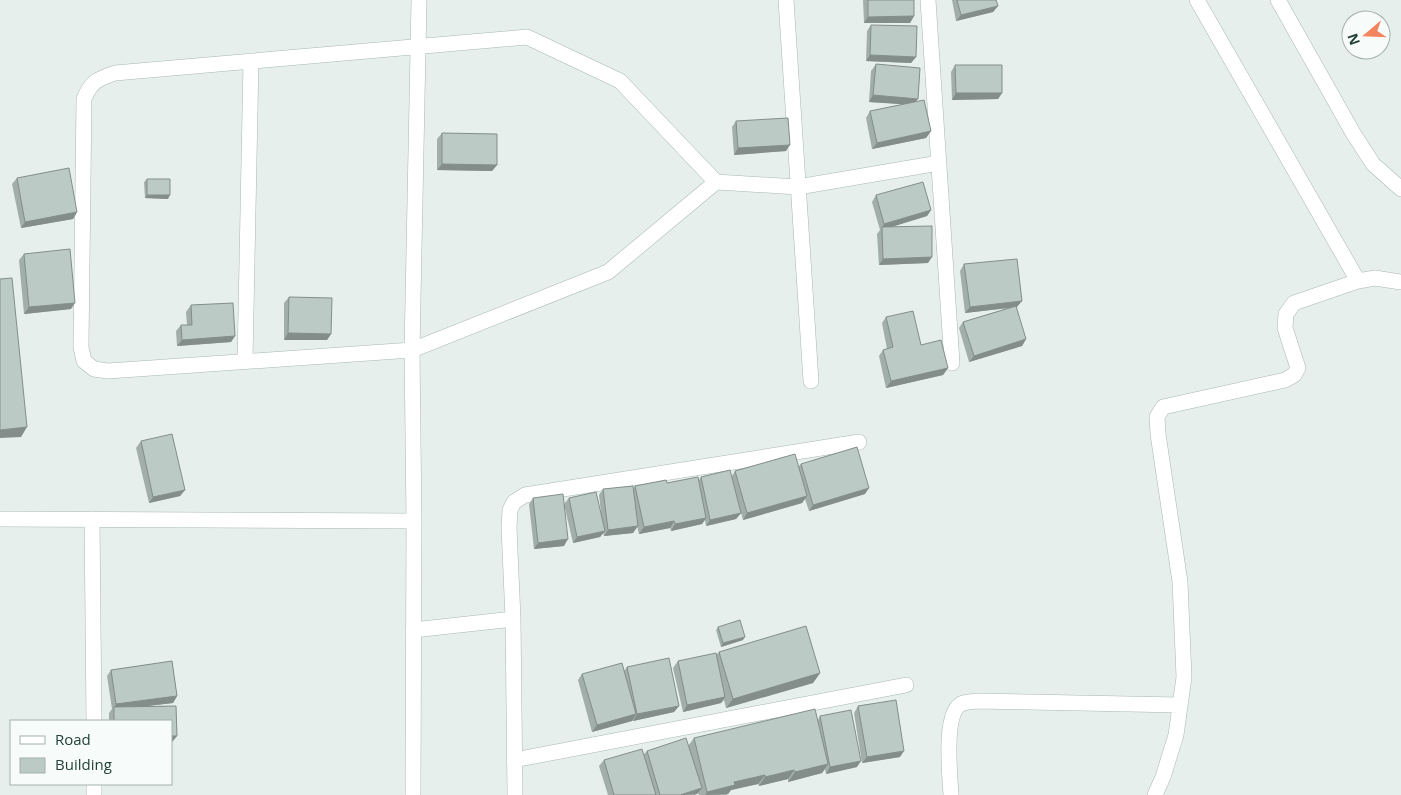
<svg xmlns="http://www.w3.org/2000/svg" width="1401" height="795" font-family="'Open Sans',sans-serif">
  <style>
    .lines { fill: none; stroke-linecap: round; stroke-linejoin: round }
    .street-casing { stroke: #a8b8b2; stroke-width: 16 }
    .street { stroke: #fff; stroke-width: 15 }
    .wall { fill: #a1aea9 }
    .shaded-wall { fill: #838d89 }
    .building { fill: #bbcac4; stroke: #838d89 }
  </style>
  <rect width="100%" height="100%" fill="#e6efeb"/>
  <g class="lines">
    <g class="street-casing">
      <path id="street" d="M786 0 811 381
        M928 0 952 363
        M1197 0 1358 281
        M1278 0 1353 133 1373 164 1401 189
        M716 182 608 272 412 350 108 371 94 369 84 361 81 347 84 99C91 81 98 79 115 73L527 37 620 81 716 182 798 187 939 163
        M245 361 251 61
        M0 519 414 521
        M92 519 94 721
        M413 630 513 619
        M514 760 906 685
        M94 784V795
        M413 795 414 521 412 350 419 0
        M515 795 513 619 509 527 510 510 514 502 525 495 859 442
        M951 795C950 776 943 714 961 704 965 702 971 702 976 701L1180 705
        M1155 795 1163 777 1176 735 1184 677 1180 582 1158 434 1157 417 1163 407 1285 380 1294 375 1298 368 1285 328 1286 314 1294 303 1358 281 1375 278 1401 282"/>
    </g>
    <use href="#street" class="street"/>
  </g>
  <path class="wall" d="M863 0H914V16L910 23H864Z
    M952 0H996L998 6 993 12 956 21Z
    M871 25 916 57 911 63 866 61 867 31Z
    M876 64 916 102 931 131 926 138 872 149 866 118 870 111 904 104 869 102 871 71Z
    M955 65 1002 93 998 99 952 100 951 72Z
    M736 121 786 151 734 155 732 127Z
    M442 133 497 165 492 171 437 170V139Z
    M17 178 77 212 73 219 21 228 12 184Z
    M147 179 168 199 145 198 144 182Z
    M876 195 931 210 927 216 890 227 928 263 879 265 877 234 880 230 872 202Z
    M24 254 71 309 24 314 19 260Z
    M964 264 1022 301 1016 307 1026 339 1022 346 969 362 959 328 963 322 1008 308 965 313 960 271Z
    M289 297 331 334 327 340H284V303Z
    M191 305 235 336 231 342 177 346 176 331 181 325H187L186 312Z
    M886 317 948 368 943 375 886 388 879 356 883 350 887 349 882 323Z
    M141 441 185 490 180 496 149 503 136 448Z
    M801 464 865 494 809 511 805 499 802 503 743 520 741 513 736 519 706 526 705 520 702 524 671 531 670 528 639 534 637 526 633 533 604 536 603 533 600 537 573 543 564 504 569 498 601 513 599 495 603 489H633L635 486 699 480 701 477 732 476 735 471 798 467Z
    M533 498 564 546 534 549 529 504Z
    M718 627 743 640 721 647 716 630Z
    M719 652 820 673 813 683 726 708 724 700 721 703 683 712 673 668 678 661 716 655Z
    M172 661 177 696 173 703 147 706H176L177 736 172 742H171V721H109V713L112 709 107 676 111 670Z
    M627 667 679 706 674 712 633 721V720L632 721 592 732 578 680 582 674 624 671Z
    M858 706 900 757 862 763 854 713Z
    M820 716 857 767 826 774 825 769 822 773 788 782V779L759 786 758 784 731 790 728 794 726 795H699L698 793 697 794 695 795H608L599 766 604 760 644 754 647 751 688 746 694 738 818 720Z"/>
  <path class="shaded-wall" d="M998 6 993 12 956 21 961 15Z
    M914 16 910 23H864L868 17Z
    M870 55 916 57 911 63 866 61Z
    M956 93H1002L998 99 952 100Z
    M873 95 918 99 913 105 869 102Z
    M931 131 926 138 872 149 877 143Z
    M790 145 786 151 734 155 738 148Z
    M442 164 497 165 492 171 437 170Z
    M147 195H170L168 199 145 198Z
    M931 210 927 216 882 230V228L884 224Z
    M77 212 73 219 21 228 25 222Z
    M932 257 928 263 879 265 883 259Z
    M1022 301 1017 307 965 313 970 307Z
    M75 303 71 309 24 314 29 307Z
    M288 333 331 334 327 340H284Z
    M235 336 231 342 177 346 182 340Z
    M1026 339 1022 346 969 362 974 356Z
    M948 368 943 375 886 388 891 381Z
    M27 427 21 437 0 438V430Z
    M869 488 865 494 809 511 813 505Z
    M185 490 180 496 149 503 153 497Z
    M807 496 802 503 743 520 747 513Z
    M741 513 736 519 706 526 710 520Z
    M706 518 702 524 671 531 675 524Z
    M674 521 670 528 639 534 644 527Z
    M638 526 633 533 604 536 608 530Z
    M605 531 600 537 573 543 577 537Z
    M568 539 564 546 534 549 538 543Z
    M745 637 743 640 721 647 723 643Z
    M820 673 813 683 726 708 733 699Z
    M177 696 173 703 114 710V708L116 704Z
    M725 697 721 703 683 712 687 705Z
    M679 706 674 712 633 721 637 714Z
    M636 714 632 721 592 732 597 725Z
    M171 736H177L172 742H171Z
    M904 751 900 757 862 763 867 757Z
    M861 761 857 767 826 774 830 767Z
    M828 764 822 773 788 782 795 772Z
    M794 770 788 779 759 786 765 777Z
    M765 775 758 784 731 790 728 794 705 795 707 792 734 782Z
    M702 788 697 794 680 795Z"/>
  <path class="building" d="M868 0H914V16L868 17Z
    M957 0H996L998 6 961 15Z
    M871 25 917 26 916 57 870 55Z
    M876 64 920 68 918 99 873 95Z
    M955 65H1002V93H956Z
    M924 100 931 131 877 143 870 111Z
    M788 118 790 145 738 148 736 121Z
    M442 133 497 134V165L442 164Z
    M69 168 77 212 25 222 17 178Z
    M147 179H170V195H147Z
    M923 182 931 210 884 224 876 195Z
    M932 226V257L883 259 882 227Z
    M70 249 75 303 29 307 24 254Z
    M1017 259 1022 301 970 307 964 264Z
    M12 278 27 427 0 430V279Z
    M289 297 332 298 331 334 288 333Z
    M233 303 235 336 182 340 181 325H192L191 305Z
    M1016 306 1026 339 974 356 963 322Z
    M913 311 921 345 941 340 948 368 891 381 883 350 893 347 886 317Z
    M172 434 185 490 153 497 141 441Z
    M857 447 869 488 813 505 801 464Z
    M795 454 807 496 747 513 735 471Z
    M730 470 741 513 710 520 701 477Z
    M698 477 706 518 675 524 674 521 644 527 635 486 666 480 667 483Z
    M633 486 638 526 608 530 603 489Z
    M596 492 605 531 577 537 569 498Z
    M563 494 568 539 538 543 533 498Z
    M740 620 745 637 723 643 718 627Z
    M806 626 820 673 733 699 719 652Z
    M716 653 725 697 687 705 678 661Z
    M669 658 679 706 637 714 627 667Z
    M172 661 177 696 116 704 111 670Z
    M622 663 636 714 597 725 582 674Z
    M896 700 904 751 867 757 858 706Z
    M176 706 177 736H171V721H114V707Z
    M815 709 828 764 795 772 794 770 765 777V775L734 782 735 785 707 792 694 738Z
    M851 710 861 761 830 767 820 716Z
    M686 738 702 788 680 795H660L647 751Z
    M642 749 656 795H614L604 760Z"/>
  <rect x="10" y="720" width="162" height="65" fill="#f7fbf9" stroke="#a3b1ad"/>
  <rect x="20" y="736" width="25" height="8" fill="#ffffff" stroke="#a3b1ad"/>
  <text x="55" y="745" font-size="15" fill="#24423a">Road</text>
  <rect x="20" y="758" width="25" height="15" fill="#bbcac4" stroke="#a3b1ad"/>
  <text x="55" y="770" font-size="15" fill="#24423a">Building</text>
  <g transform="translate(1366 35) rotate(251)"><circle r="24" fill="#f7fbf9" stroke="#a3b1ad"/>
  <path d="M0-4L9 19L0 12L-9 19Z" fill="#f4845f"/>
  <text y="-8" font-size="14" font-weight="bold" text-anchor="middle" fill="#24423a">N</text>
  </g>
</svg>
